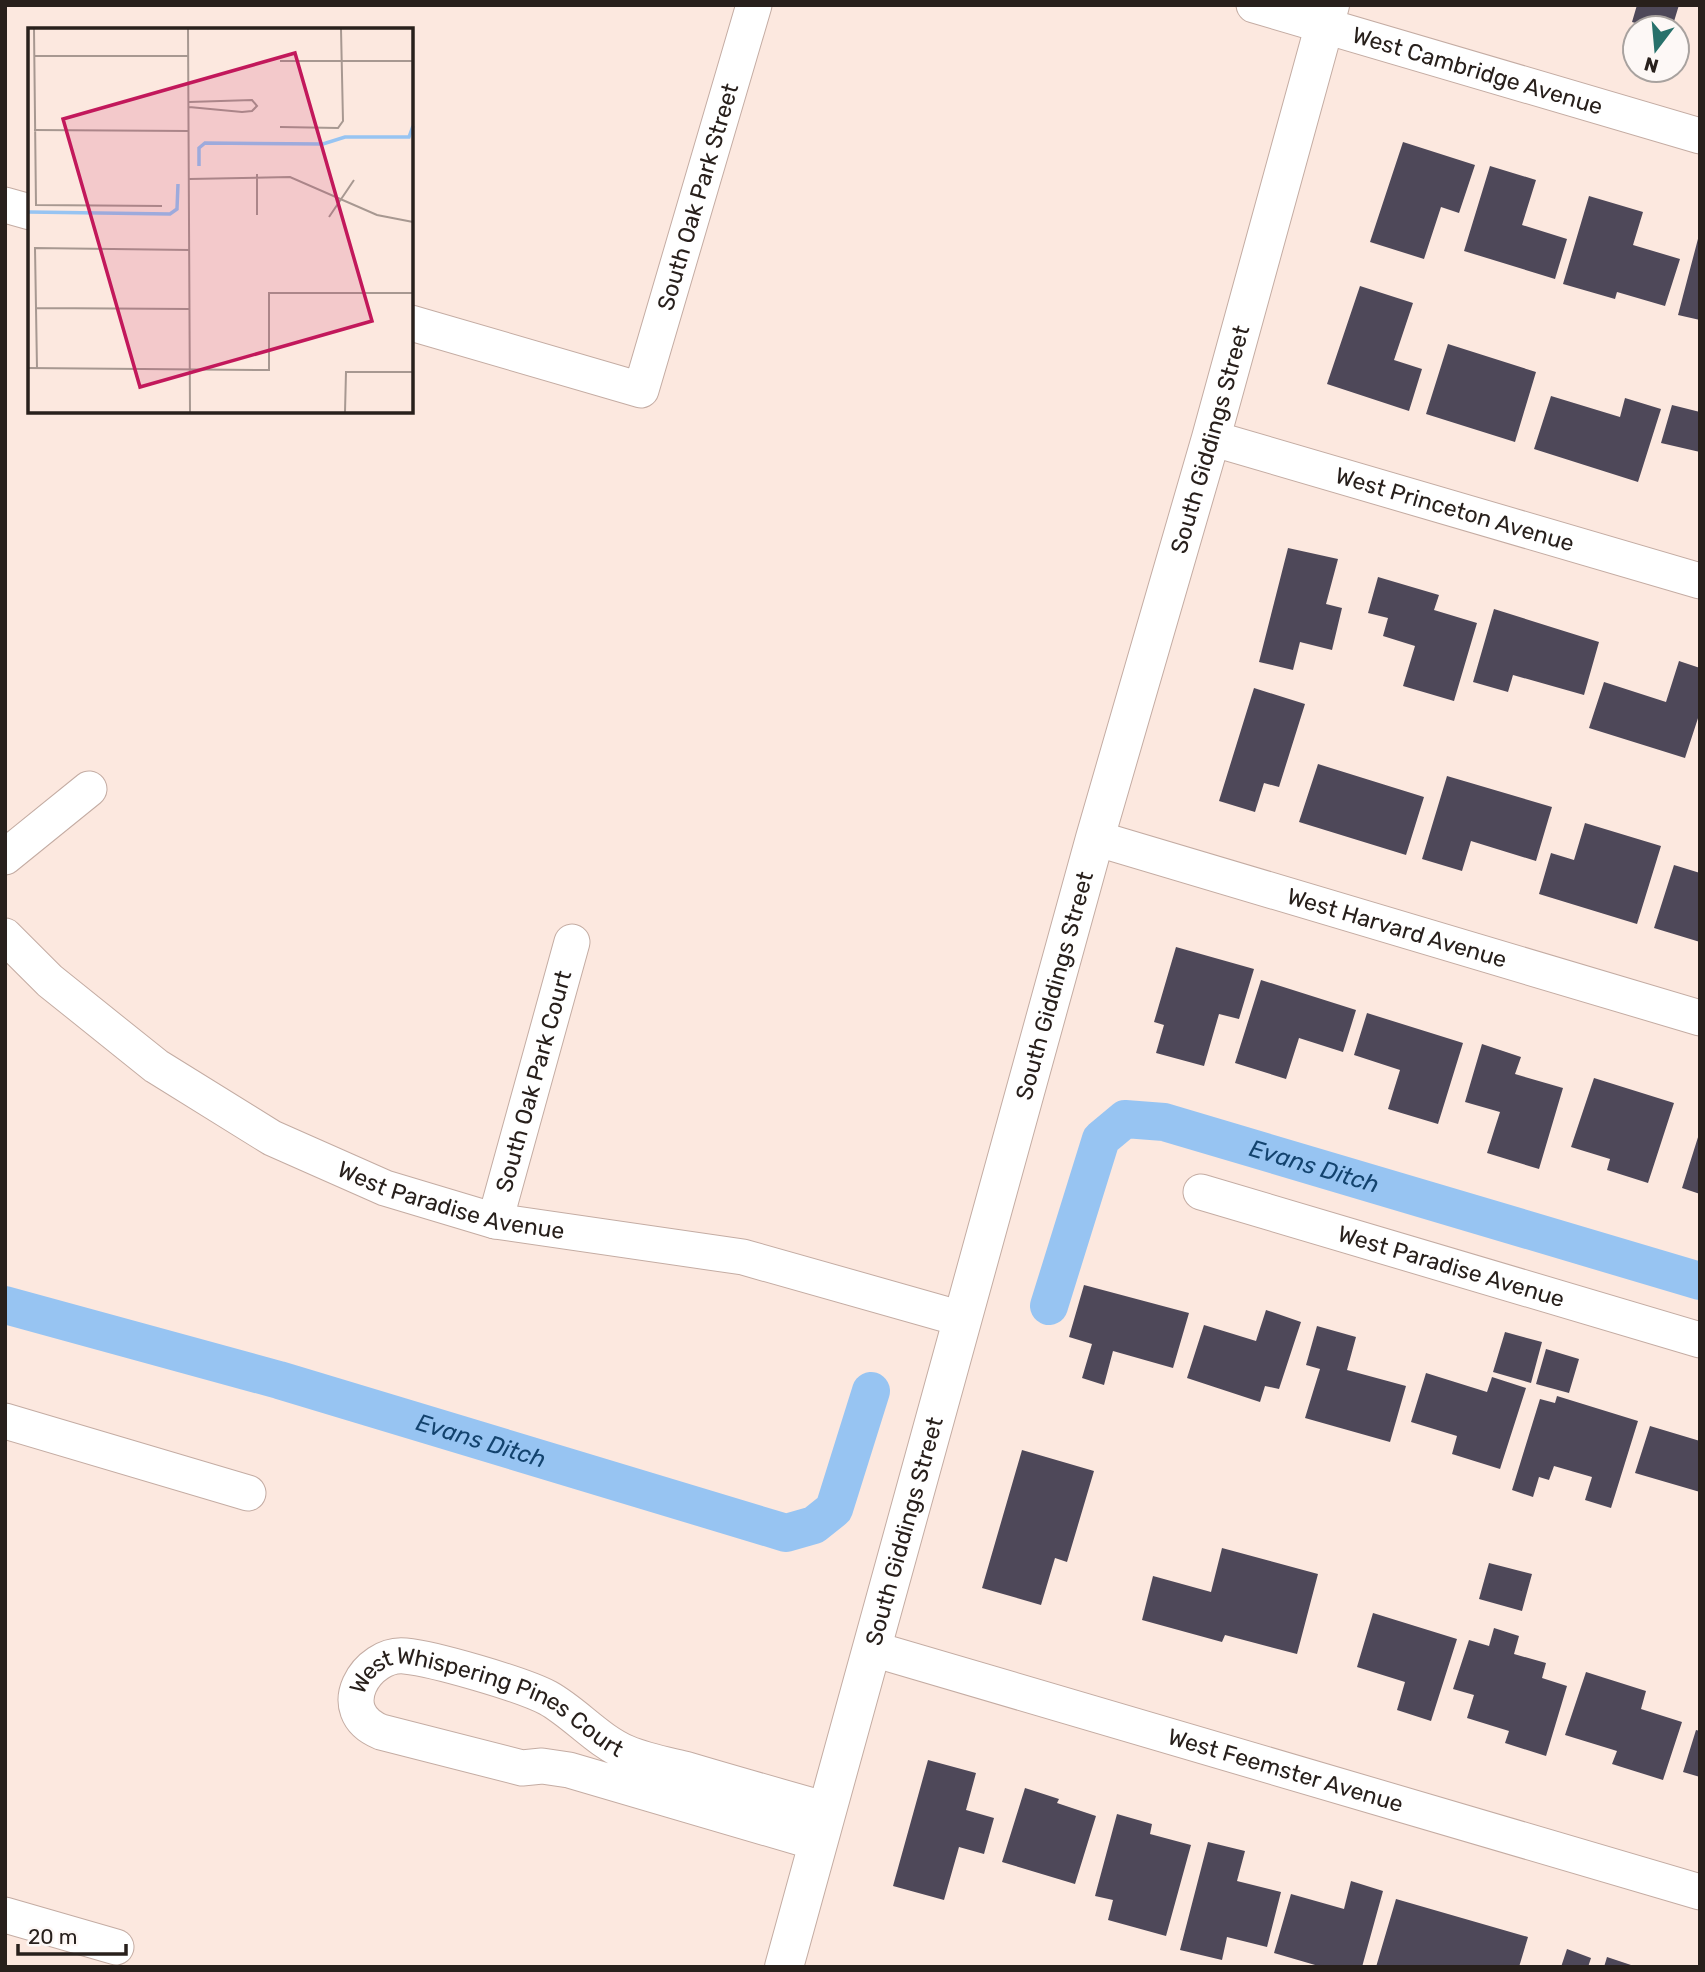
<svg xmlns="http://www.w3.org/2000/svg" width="1705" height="1972" font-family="Rubik,sans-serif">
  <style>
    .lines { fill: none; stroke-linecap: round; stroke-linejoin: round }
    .canal { stroke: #97c4f2; stroke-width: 38 }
    .building { fill: #4e4859 }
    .street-casing { stroke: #c4aca3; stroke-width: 37 }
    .secondary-casing { stroke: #c4aca3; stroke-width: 40 }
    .street { stroke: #fff; stroke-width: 35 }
    .secondary { stroke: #fff; stroke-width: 38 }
    .labels { text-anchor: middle; stroke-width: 7; stroke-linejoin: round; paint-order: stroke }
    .street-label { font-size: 23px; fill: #28201c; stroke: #fdf8f6 }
    .water-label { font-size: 24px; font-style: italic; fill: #13436e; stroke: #fdf8f6 }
    .inset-river { fill: none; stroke: #97c4f2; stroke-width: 3.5 }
    .inset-road { fill: none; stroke: #a79891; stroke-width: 2 }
    .view { fill: #c2185b; fill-opacity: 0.15; stroke: #c2185b; stroke-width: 3.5 }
    .inset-edge { fill: none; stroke: #28201c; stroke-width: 3.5 }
  </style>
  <rect width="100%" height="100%" fill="#fce8df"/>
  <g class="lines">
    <g class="canal">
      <path id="s1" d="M5 1305 279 1380 786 1533 814 1525 834 1509 871 1391"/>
      <path id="s2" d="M1049 1306 1101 1139 1125 1119 1164 1122 1700 1281"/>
    </g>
  </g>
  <path class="building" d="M1637 5H1679L1672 28H1653L1632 22Z
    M1403 142 1475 165 1459 213 1441 207 1424 259 1370 242Z
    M1490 166 1536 180 1522 225 1567 239 1555 279 1464 251Z
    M1589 196 1643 212 1633 245 1680 259 1665 306 1617 292 1615 299 1563 284Z
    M1699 235H1700V320L1678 315Z
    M1360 286 1413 303 1394 360 1422 369 1409 411 1327 384Z
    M1448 344 1536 372 1515 442 1426 414Z
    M1551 396 1620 417 1625 398 1661 409 1638 482 1534 449Z
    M1672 405 1700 412V452L1661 443Z
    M1288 548 1338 559 1326 604 1342 608 1332 650 1300 642 1293 670 1259 662Z
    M1378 577 1439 595 1434 610 1477 623 1454 701 1403 686 1415 646 1383 636 1388 618 1368 613Z
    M1494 609 1599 642 1584 695 1513 675 1508 692 1473 682Z
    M1679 661 1700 668V712L1685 758 1589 728 1604 682 1666 702Z
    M1254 688 1305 704 1279 787 1264 783 1255 812 1219 801Z
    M1318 764 1424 797 1406 855 1299 822Z
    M1447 776 1552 807 1536 861 1471 841 1462 871 1422 859Z
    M1585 823 1661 846 1637 924 1539 894 1551 853 1574 860Z
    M1674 865 1700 873V942L1654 928Z
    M1176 947 1254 969 1239 1019 1219 1014 1204 1066 1156 1053 1164 1025 1154 1022Z
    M1261 980 1356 1010 1343 1052 1299 1038 1286 1079 1235 1063Z
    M1367 1013 1463 1043 1438 1124 1388 1109 1400 1070 1354 1055Z
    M1482 1044 1521 1057 1515 1074 1563 1088 1539 1169 1487 1153 1500 1112 1465 1102Z
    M1594 1078 1674 1103 1648 1183 1607 1170 1610 1159 1571 1147Z
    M1699 1134H1700V1194L1682 1188Z
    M1084 1285 1189 1313 1173 1368 1113 1351 1104 1385 1082 1378 1092 1344 1069 1337Z
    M1266 1310 1301 1322 1279 1389 1265 1386 1260 1402 1187 1378 1204 1325 1256 1341Z
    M1317 1326 1356 1337 1347 1370 1406 1386 1390 1442 1305 1418 1320 1369 1306 1365Z
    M1505 1332 1542 1342 1531 1383 1493 1372Z
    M1546 1349 1579 1359 1569 1393 1536 1384Z
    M1426 1373 1487 1392 1492 1377 1526 1388 1500 1469 1452 1454 1457 1436 1411 1422Z
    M1557 1396 1638 1421 1611 1508 1585 1500 1592 1477 1554 1466 1549 1480 1539 1477 1533 1497 1512 1490 1540 1399 1555 1403Z
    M1650 1426 1700 1441V1492L1635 1473Z
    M1022 1450 1094 1471 1067 1562 1055 1558 1041 1605 982 1588Z
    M1222 1548 1318 1574 1297 1654 1225 1635 1222 1642 1142 1620 1153 1576 1211 1592Z
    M1489 1563 1532 1574 1522 1611 1479 1599Z
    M1373 1613 1457 1639 1431 1721 1397 1710 1405 1682 1357 1667Z
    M1494 1628 1519 1636 1514 1654 1546 1663 1542 1678 1567 1686 1546 1756 1505 1743 1509 1731 1467 1718 1474 1695 1453 1689 1469 1640 1489 1646Z
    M1586 1672 1646 1691 1641 1709 1682 1722 1663 1780 1612 1764 1617 1751 1565 1735Z
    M1696 1730 1700 1731V1777L1683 1772Z
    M928 1760 976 1773 966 1810 994 1818 984 1854 959 1847 944 1900 893 1886Z
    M1025 1788 1059 1799 1057 1803 1096 1816 1075 1884 1002 1862Z
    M1117 1814 1152 1824 1150 1834 1191 1845 1166 1936 1108 1920 1113 1900 1095 1896Z
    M1208 1842 1245 1851 1237 1881 1281 1892 1267 1947 1227 1937 1222 1960 1180 1950Z
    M1351 1881 1383 1891 1362 1967H1322L1274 1953 1291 1894 1344 1909Z
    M1396 1899 1528 1937 1519 1967H1376Z
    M1567 1949 1591 1958 1588 1967H1561Z
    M1607 1957 1634 1966V1967H1604Z"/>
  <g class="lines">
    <g class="street-casing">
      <g id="street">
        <path id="s3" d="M1254 5 1700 136"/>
        <path d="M5 205 30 212"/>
        <path id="s4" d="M411 323 641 390 754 5"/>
        <path id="s5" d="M1211 438 1700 581"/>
        <path id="s6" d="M1095 838 1700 1018"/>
        <path d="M5 857 89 789"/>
        <path id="s7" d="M5 936 50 981 156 1066 272 1138 385 1188 495 1221 743 1257 962 1319"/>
        <path id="s8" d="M1201 1192 1700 1340"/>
        <path id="s9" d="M495 1221 572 942"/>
        <path d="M5 1421 248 1493"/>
        <path id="s10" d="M873 1649 1700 1892"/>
        <path id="s11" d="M818 1843 569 1770 542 1766 522 1768 381 1732C330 1711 367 1652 405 1656 435 1659 521 1684 548 1698 575 1713 598 1741 627 1753 646 1761 668 1765 688 1770 735 1784 781 1797 827 1810"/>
        <path d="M5 1915 116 1947"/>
      </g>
    </g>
    <g class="secondary-casing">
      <g id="secondary">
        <path id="s12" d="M784 1967 1095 838 1211 438 1330 5"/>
      </g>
    </g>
    <use href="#street" class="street"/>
    <use href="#secondary" class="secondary"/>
  </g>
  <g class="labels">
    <g class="street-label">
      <text dy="8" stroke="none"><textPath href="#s3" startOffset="233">West Cambridge Avenue</textPath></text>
      <text dy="8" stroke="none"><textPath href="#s4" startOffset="441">South Oak Park Street</textPath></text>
      <text dy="8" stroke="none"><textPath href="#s12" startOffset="1586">South Giddings Street</textPath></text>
      <text dy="8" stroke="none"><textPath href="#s5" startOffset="254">West Princeton Avenue</textPath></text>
      <text dy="8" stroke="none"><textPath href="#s6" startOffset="315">West Harvard Avenue</textPath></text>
      <text dy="8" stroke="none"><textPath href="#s12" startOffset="1018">South Giddings Street</textPath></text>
      <text dy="8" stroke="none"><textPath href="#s9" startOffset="145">South Oak Park Court</textPath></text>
      <text dy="8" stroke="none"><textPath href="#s7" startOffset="527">West Paradise Avenue</textPath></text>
      <text dy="8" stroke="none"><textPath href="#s8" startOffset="261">West Paradise Avenue</textPath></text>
      <text dy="8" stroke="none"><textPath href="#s12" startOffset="452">South Giddings Street</textPath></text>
      <text dy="8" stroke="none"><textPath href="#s11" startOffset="656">West Whispering Pines Court</textPath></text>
      <text dy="8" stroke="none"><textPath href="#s10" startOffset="430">West Feemster Avenue</textPath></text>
    </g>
    <g class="water-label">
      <text dy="8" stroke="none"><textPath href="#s2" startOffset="402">Evans Ditch</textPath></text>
      <text dy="8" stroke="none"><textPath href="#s1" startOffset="495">Evans Ditch</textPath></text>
    </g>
  </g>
  <g transform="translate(28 28)">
    <rect width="385" height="385" fill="#fce8df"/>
    <path class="inset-river" d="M171 138V120L177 115 295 116 317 109H381L385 98M0 184 142 186 149 181 150 156"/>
    <path class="inset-road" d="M6 1 8 177 134 178M160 1 162 384M6 28H160M252 33H385M161 74 224 72 229 78 224 83 214 84 161 79M252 99 310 100 315 93 313 1M6 102 161 103M229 146V187M161 151 262 149 349 187 385 194M301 189 326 152M8 280 162 281M0 340 241 342V265H385M9 340 7 220 162 222M317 384 318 344H385"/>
    <path class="view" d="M267 25 344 293 112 359 35 91Z"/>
    <rect width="385" height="385" class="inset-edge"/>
  </g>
  <rect width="1705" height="1972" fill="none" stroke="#28201c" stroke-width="14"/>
  <g transform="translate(1656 49) rotate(196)"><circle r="33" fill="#fdf8f6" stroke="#a8a29f" stroke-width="2"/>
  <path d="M0-5L12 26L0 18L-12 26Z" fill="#28716b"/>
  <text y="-10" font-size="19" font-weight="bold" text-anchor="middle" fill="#28201c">N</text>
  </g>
  <path d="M18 1944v10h108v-10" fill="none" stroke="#28201c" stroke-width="3.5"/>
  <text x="28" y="1944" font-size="21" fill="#28201c" stroke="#fdf8f6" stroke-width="5" paint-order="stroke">20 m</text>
</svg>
